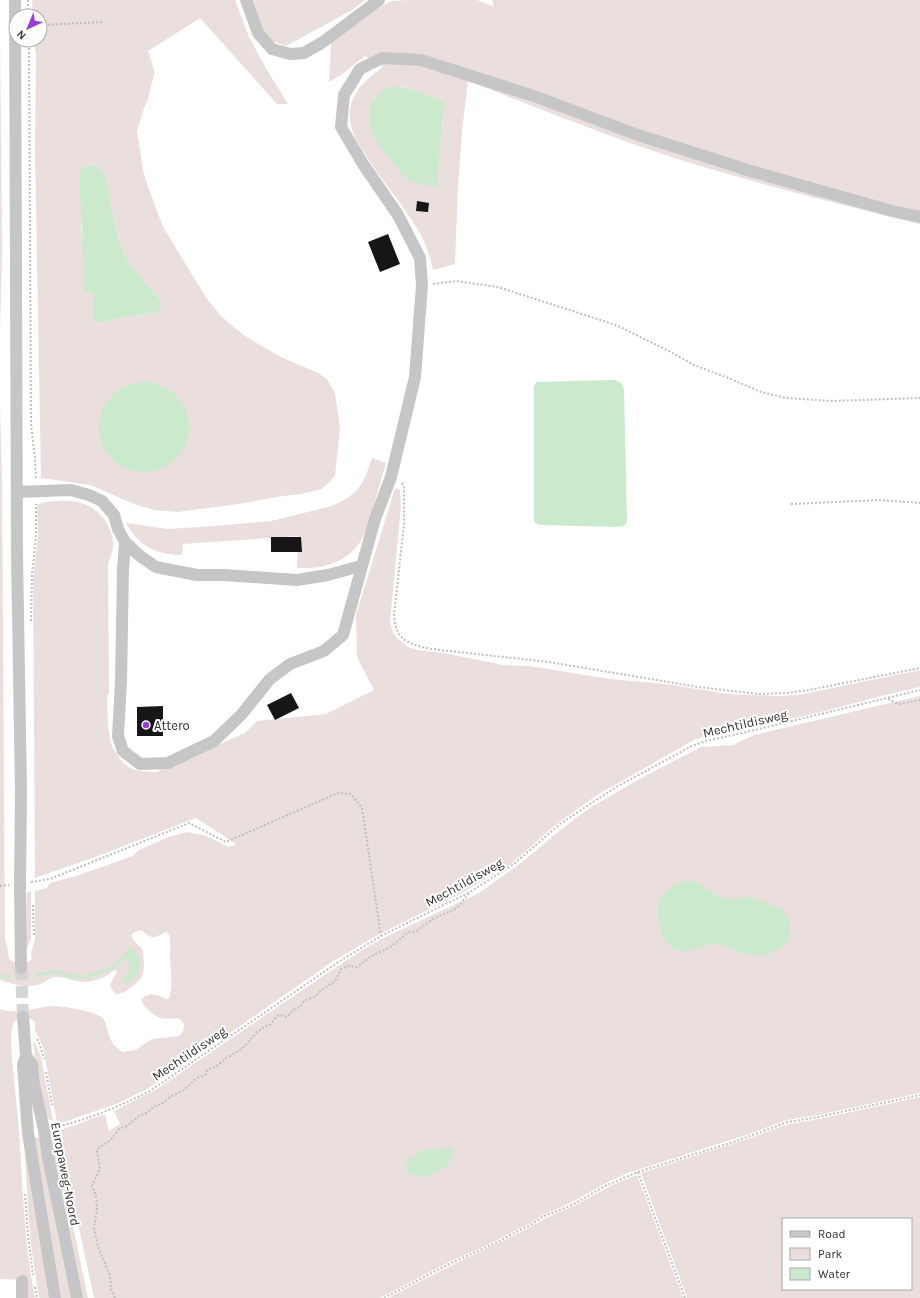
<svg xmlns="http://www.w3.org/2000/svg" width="920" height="1298" font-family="Karla,sans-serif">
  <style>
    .green { fill: #ebdfde; fill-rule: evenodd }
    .water { fill: #cbe9cd }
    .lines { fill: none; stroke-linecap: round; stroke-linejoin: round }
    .stream { stroke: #cbe9cd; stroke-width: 3.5 }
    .building { fill: #161616 }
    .minor-tunnel { stroke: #d5d5d5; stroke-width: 12; stroke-dasharray: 12 6; stroke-linecap: butt }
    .path { stroke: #bfbfbf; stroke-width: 2; stroke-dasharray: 2 2; stroke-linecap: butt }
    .minor { stroke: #c6c6c6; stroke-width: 12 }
    .poi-dot { fill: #983ed8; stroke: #fff; stroke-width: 1.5 }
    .labels { text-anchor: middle; stroke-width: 4; stroke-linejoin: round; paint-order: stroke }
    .street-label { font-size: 13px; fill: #2f2f2f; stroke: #fff }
    .poi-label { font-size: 13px; fill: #2f2f2f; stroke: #fff; text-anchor: start }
  </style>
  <rect width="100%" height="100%" fill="#fff"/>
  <path class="green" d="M32 0H235L249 37 267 70 288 104H277L200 18 148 51 155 73 151 86 148 99 144 108 137 131 143 170 146 181 163 227 207 299 221 316 236 329 248 338 281 357 318 373 326 378 330 384 335 393 340 428 335 476 322 489 301 494 283 496 239 504 177 512 154 510 134 504 90 485 41 478 35 152 36 56 34 40H40V16H33ZM91 165 98 166 101 170 108 194 120 245 128 261 159 299 155 313 125 317 100 323 93 317V295L84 270V253L81 225Z
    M252 0H365L352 10 286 46 277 43 258 33Z
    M407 0H477L494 7 492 0H920V224C848 206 777 189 707 168 626 144 547 111 468 81L462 131 458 187 455 264 433 270C427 237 407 212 387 186 377 173 368 159 359 145 339 110 353 88 383 67L365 56 341 75 329 82 331 43 362 15 392 1ZM402 87 444 101 370 122C369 111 371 104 376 96Z
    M0 25 2 252 0 334Z
    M0 402 2 484 5 939 8 951 9 958C14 965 25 965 32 959L31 953 35 940V891L47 888 50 883 79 875 133 856 139 850 169 837 187 832 204 835 229 847 236 844 196 818 98 856 35 878 33 580 38 536 37 505C45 501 53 501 61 501 85 499 106 512 112 536 113 540 114 544 113 548 112 553 110 558 108 563L109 694 107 695 108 730H109L110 740 113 748 121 760 126 765 132 769 140 771 156 772 245 733 257 721 326 714 374 690 357 657 356 615 395 488 400 490 401 506 390 622 393 633 398 639 408 647 417 650 444 653 503 665 529 666 610 679 666 684 728 694 778 696 798 695 920 670V687C881 695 843 707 804 716 768 724 729 727 694 740L597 795 554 826 510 865 499 871 462 893 376 936 332 962 233 1031 147 1089 116 1104 61 1123 60 1122H57L43 1047 35 1030V1022L27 1017C21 1018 14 1018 13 1025 10 1036 12 1048 12 1059 14 1079 16 1099 18 1119 23 1179 23 1239 35 1298H26L25 1280 0 1279V1009C10 1015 40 1007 52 1006 64 1006 94 1011 103 1018 110 1032 107 1043 123 1052L136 1050 152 1039 179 1036 183 1032 184 1024 180 1019C175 1018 169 1019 164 1019 155 1018 144 1007 141 1000 148 991 158 995 166 999L169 998C174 981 170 972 170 956 170 948 171 942 169 934L165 932C154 939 151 939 141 930L135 932 132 934C131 941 138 944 142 949 144 953 143 958 144 962 144 974 143 978 133 986 128 990 123 994 116 994L112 990 110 985 117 971 116 970C112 971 111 973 108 975 103 978 93 981 87 982 77 983 67 977 57 977 49 977 44 984 37 985 24 988 12 984 0 980Z
    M372 458 386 463C382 477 378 491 374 505 365 538 358 558 321 567 314 568 305 568 297 568L298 536 183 544 182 555C157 555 139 546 127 525V523L168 529 215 526 271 521 332 506 346 499 354 493 361 485 366 475Z
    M920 696V1093L818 1115 787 1120 749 1134 628 1173 610 1181 568 1204 541 1216 530 1223 487 1245 449 1262 380 1298H94L70 1186 61 1130 105 1114 109 1131 120 1124 114 1111 157 1089 342 963 379 940 479 893 521 863 564 827 591 807 645 776 701 747 733 745 754 735Z
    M31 891V939L26 951 27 892Z
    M33 1043H35L41 1057 53 1121 45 1117Z
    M920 1097V1298H687L641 1173 744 1140 789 1124 819 1119ZM783 1219H911V1289H783Z
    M55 1135 66 1192 88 1298H81L50 1142Z
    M36 1137 39 1138 40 1141 57 1232 71 1298H58L34 1138Z
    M24 1139 29 1176 49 1298H39L31 1245 28 1209Z
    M637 1175 683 1298H388L450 1266 521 1232 548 1217 576 1205 614 1184Z"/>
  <path class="water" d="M394 86 413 90 444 101 437 187C431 185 415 184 410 181 405 179 395 165 391 160 384 151 377 142 372 132 364 112 373 90 394 86Z
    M91 165 98 166 101 170 105 176 112 212 120 245 128 261 159 299 161 307 159 310 155 313 125 317 100 323 94 321 93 317V295L91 293 84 291 83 288C85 250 80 212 79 174 82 167 85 166 91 165Z
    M613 380C620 381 622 383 624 389L627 523 624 526 618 527 540 525 535 523 534 519V386L537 382Z
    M99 427a45 45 0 1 1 90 0a45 45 0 1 1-90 0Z
    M687 881C701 881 709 893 722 898 729 901 735 898 743 897 753 896 777 906 785 913 788 917 790 922 790 927 793 948 766 958 749 955 737 953 727 945 715 944 704 944 695 950 685 951 663 953 656 922 659 905 661 892 676 883 687 881Z
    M131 948C146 958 141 978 125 984H123L122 982C125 977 132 971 129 964 128 960 125 957 124 952L128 949Z
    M453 1148 454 1154C452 1158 450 1162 447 1165 437 1174 416 1183 406 1170V1165L410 1158 416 1155 421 1150Z"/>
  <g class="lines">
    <path class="stream" d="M0 976 9 977
      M37 977 39 974 58 972 68 976 87 977 111 968 125 957"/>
  </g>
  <path class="building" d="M417 201 429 203 428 212 416 211Z
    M388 234 400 264 380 272 368 242Z
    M271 537H301L302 552H271Z
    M291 693 299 708 275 720 267 705Z
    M163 706V736H137V707Z"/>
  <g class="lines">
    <path class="minor-tunnel" d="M21 968 23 1017"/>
    <path class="path" d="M28 0V16
      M40 25 104 22
      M29 40 31 424 35 459 36 479
      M433 284 456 281 498 287 616 325 669 351 694 365 731 379 761 392 786 398 832 401 920 398
      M402 483 404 487V524L394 616C396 641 409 644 431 649L549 662 698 687 760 694 786 693 809 690 920 668
      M791 504 879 500 920 503
      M31 621 32 575 36 536V504
      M888 699 899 704 920 700
      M31 882 50 879 189 823 226 842 338 793 351 794 362 808 381 936
      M0 886 9 885
      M33 905 34 937
      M37 1039 40 1045 44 1059
      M46 1072 52 1105
      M55 1127C88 1120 120 1106 150 1091L340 961 381 936 470 892 514 864 560 824 587 806 618 786 692 746 706 741 742 733 920 690
      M59 1138 64 1169
      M638 1172 685 1298
      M25 1194 28 1235 33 1275
      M35 1287 37 1298
      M115 1298 111 1289 110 1276 98 1246 94 1228 97 1208 96 1196 92 1186 100 1169 97 1151 99 1148 111 1140 119 1129 127 1126 139 1116 147 1113 155 1106 163 1103 170 1097 184 1090 197 1078 205 1075 208 1069 217 1066 226 1058 242 1049 257 1032 264 1027 270 1025 277 1016 280 1015 286 1017 289 1015 293 1010 300 1007 304 1001 314 997 322 990 335 981 341 969 349 966 357 967 370 957 392 946 405 935 409 932H415L433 919 457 908 469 893
      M384 1298 449 1264 491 1245 532 1224 542 1217 572 1205 605 1186 638 1172 736 1141 788 1122 818 1117 920 1095"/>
    <path class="minor" d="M15 0 17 553 21 792 20 884 21 968
      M246 0 258 33 272 49 290 54 304 53 323 42 379 0
      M18 492 71 490 89 495 102 501 114 515 118 529 125 542 140 556 156 567 197 575H224L297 580 328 575 361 566
      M125 542 123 569 121 681 118 736 123 751 140 764 168 763 214 741 241 715 270 679 290 664 324 651 343 635 375 519 391 477 415 377 422 285 420 258 398 215 363 164 341 127 344 95 360 69 382 58 421 60 534 96 638 135 754 172 892 211 920 217
      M23 1017 26 1056 23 1065 28 1133 55 1298
      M26 1056 32 1064 34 1085 44 1130 48 1157 77 1298
      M22 1281V1298"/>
  </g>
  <circle class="poi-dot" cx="146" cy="725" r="4"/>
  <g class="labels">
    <g class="street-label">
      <text transform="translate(745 723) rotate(-13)" y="5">Mechtildisweg</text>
      <text transform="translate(464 882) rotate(-29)" y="5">Mechtildisweg</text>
      <text transform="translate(189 1053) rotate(-34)" y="5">Mechtildisweg</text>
      <text transform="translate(66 1174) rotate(79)" y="5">Europaweg-Noord</text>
    </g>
    <g class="poi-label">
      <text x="154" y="730">Attero</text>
    </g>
  </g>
  <rect x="782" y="1218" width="130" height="72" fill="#ffffff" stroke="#acacac"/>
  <rect x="790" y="1231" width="20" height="6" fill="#c6c6c6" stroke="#acacac"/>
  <text x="818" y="1238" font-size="12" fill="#2f2f2f">Road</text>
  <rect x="790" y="1248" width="20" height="12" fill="#ebdfde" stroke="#acacac"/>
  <text x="818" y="1258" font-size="12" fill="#2f2f2f">Park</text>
  <rect x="790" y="1268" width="20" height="12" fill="#cbe9cd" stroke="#acacac"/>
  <text x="818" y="1278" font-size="12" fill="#2f2f2f">Water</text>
  <g transform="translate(28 28) rotate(224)"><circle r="19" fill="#ffffff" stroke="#acacac"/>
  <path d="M0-3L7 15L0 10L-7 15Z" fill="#983ed8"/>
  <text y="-6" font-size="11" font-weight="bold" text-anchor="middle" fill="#2f2f2f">N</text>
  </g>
</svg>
